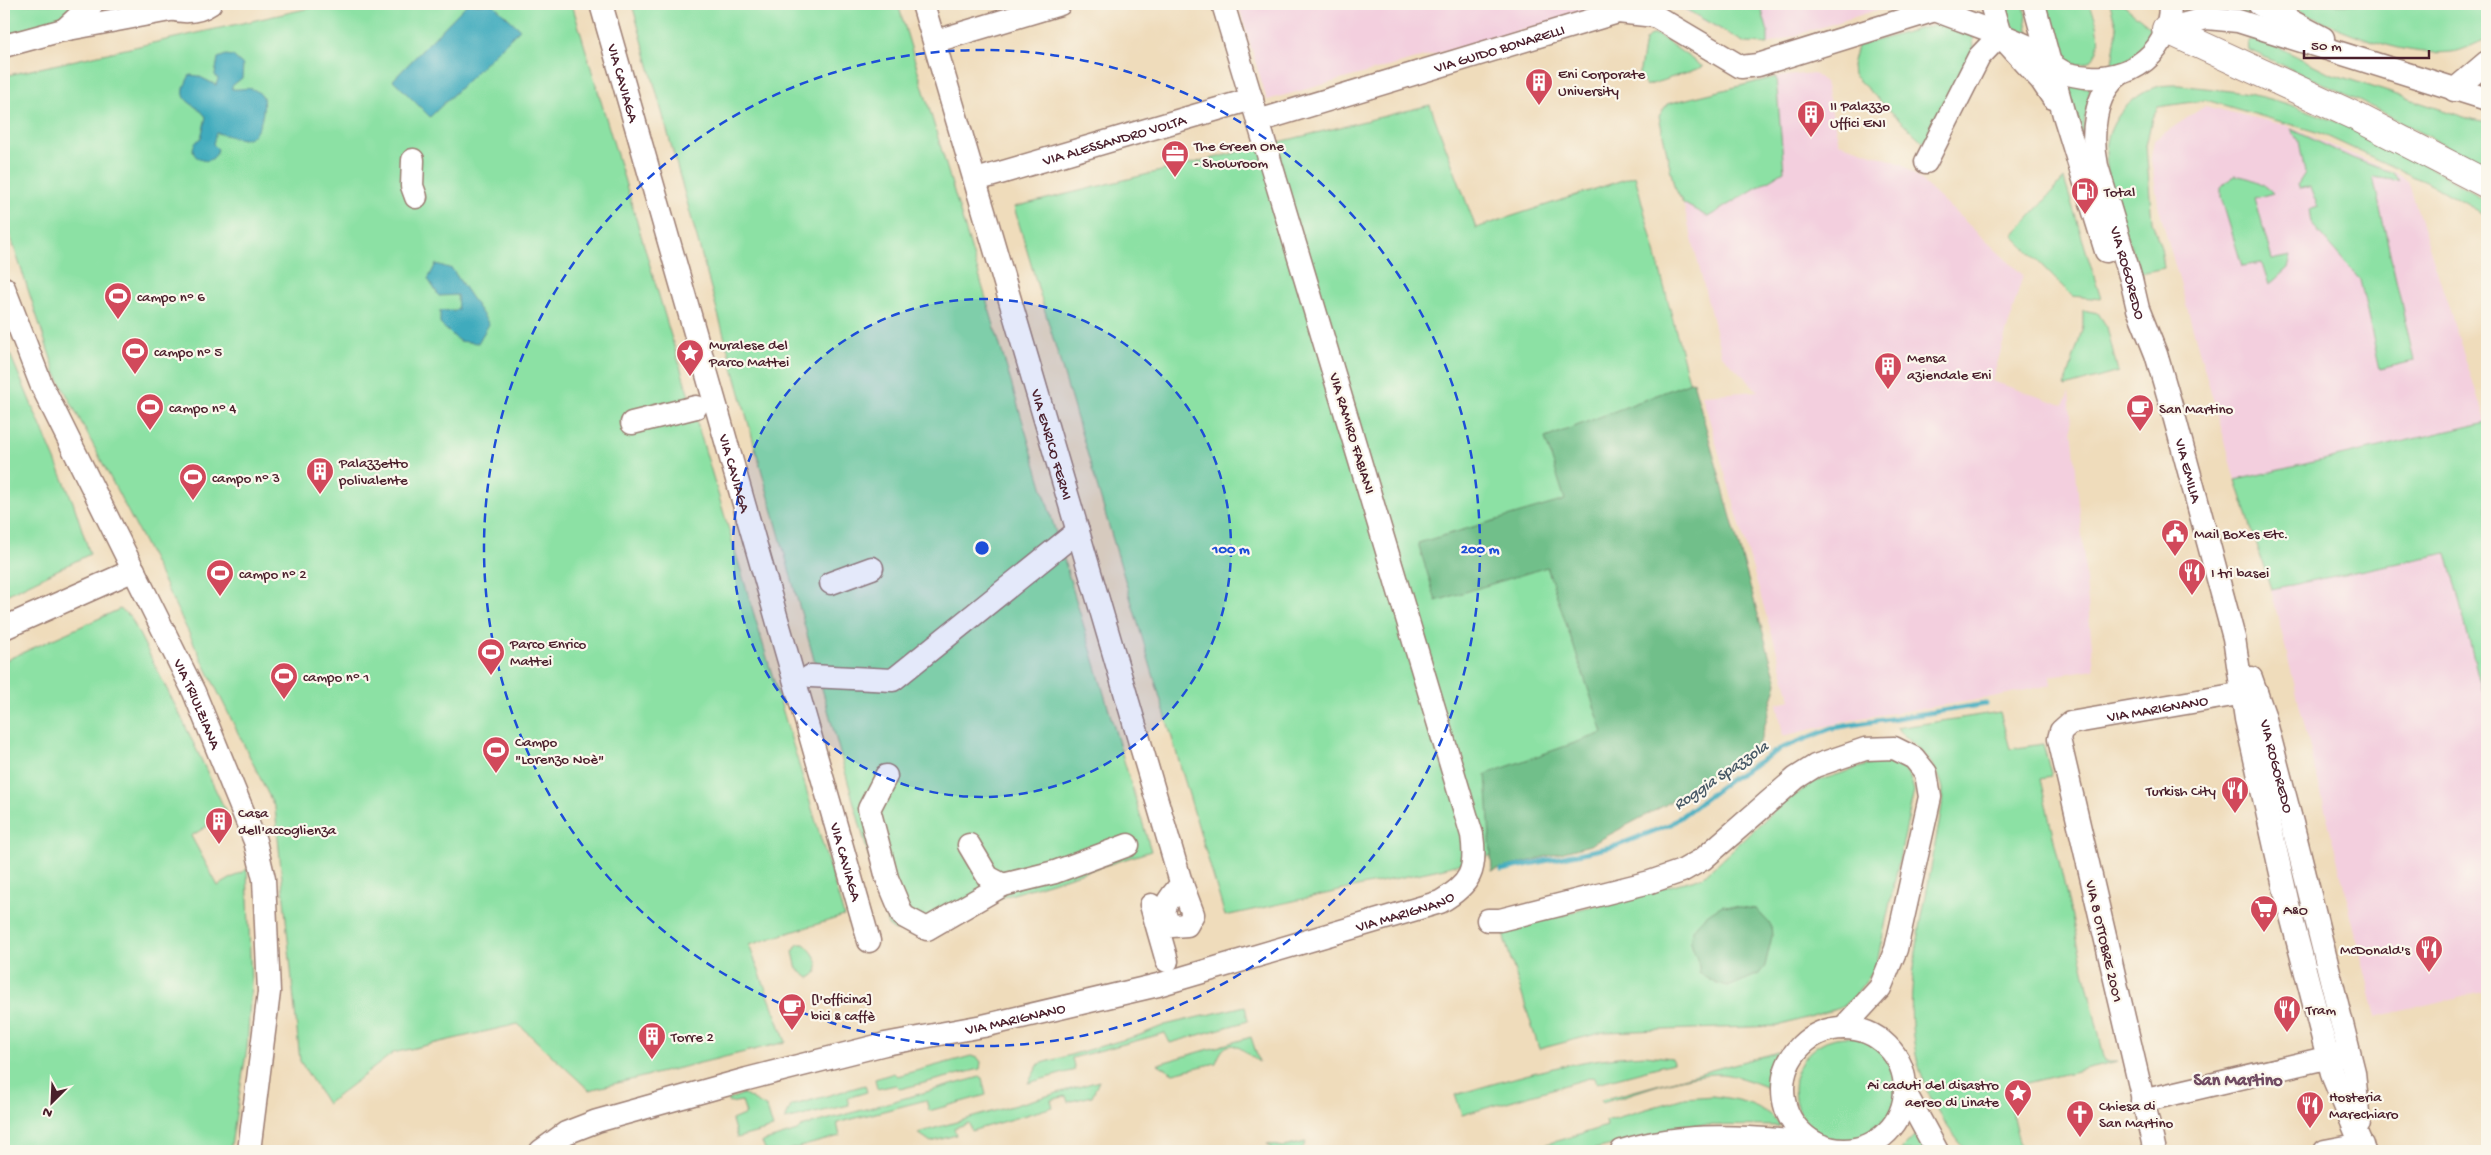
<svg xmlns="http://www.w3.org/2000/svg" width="2491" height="1155" font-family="'Gochi Hand',sans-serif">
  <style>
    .built { fill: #f3cfde }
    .green { fill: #8ce1a4; stroke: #6b8068 }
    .forest { fill: #71bf8a; stroke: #5e6f5a }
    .water { fill: #3fabbd; stroke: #446574 }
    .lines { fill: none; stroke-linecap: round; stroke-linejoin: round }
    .stream { stroke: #3fabbd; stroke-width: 5 }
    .minor-casing { stroke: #9c7e73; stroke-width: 25 }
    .highway-casing { stroke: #9c7e73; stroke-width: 30 }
    .minor { stroke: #fff; stroke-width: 22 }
    .highway { stroke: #fff; stroke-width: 28 }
    .ring { fill: none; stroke: #1d4ed8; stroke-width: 2.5; stroke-dasharray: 9 6 }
    .labels { text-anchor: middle; stroke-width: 4.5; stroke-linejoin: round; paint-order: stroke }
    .street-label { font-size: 15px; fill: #4a1f2b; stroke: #fbf7ec }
    .poi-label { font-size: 15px; fill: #4a1f2b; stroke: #fbf7ec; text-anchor: start }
    .water-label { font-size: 16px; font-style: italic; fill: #465765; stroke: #fbf7ec }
    .quarter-label { font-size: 18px; font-weight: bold; fill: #714c63; stroke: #fbf7ec }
    .centre { fill: #1d4ed8; stroke: #fbf7ec; stroke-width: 2.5 }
    .ring-label { font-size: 15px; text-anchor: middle; font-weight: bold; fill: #1d4ed8; stroke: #fbf7ec; stroke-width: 4.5; stroke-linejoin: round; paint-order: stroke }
  </style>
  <rect width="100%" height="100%" fill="#fbf7ec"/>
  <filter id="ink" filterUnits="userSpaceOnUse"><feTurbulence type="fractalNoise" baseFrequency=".02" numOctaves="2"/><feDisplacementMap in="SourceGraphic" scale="10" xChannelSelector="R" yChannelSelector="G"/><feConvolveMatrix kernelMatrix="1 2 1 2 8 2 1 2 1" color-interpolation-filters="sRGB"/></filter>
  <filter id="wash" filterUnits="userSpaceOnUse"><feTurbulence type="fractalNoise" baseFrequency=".0096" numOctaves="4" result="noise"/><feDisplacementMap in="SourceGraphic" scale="20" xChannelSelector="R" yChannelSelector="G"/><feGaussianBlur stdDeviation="1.12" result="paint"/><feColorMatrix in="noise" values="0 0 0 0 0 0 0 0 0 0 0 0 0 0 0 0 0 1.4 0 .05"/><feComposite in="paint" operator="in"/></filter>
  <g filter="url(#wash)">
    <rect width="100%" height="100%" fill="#efdcbb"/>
    <path class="built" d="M1238 4H1618L1267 100Z
      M1668 4H1896L1768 44 1745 43 1676 6Z
      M1813 73 1825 82 1839 143 1903 164 2023 275 1992 381 2063 405 2069 393 2094 669 2050 676 2051 685 1983 699 1861 718 1783 736 1777 703 1791 700 1702 395 1758 391 1721 354 1683 203 1674 186 1659 116 1667 104 1776 77Z
      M2205 106 2285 125 2395 173 2408 181 2486 423 2236 480 2159 209 2151 159 2154 140Z
      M2447 552 2482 691 2487 690V990L2376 1017 2271 589Z"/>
    <path class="green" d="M4 4H84L61 23 4 35Z
      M328 4H572L844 916 749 945 786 1042 589 1090 518 1024 393 1053 327 1104 300 1061 275 808 145 544 56 374 4 217V76Z
      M632 4H898L1151 851 895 931 888 926Z
      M1676 4H1760L1768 32V44L1745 43Z
      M2002 4H2024L2029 37 2011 29Z
      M2047 4 2089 5C2101 22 2107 70 2074 64 2068 63 2064 62 2060 57 2054 48 2049 20 2046 9Z
      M2110 4H2122L2153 29C2147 42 2129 66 2112 64L2117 29Z
      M2180 4H2240L2271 22 2210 10H2181Z
      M2285 4H2487V39C2476 43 2463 51 2451 52 2399 58 2331 26 2285 4Z
      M1952 24 1973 35 1974 49 1924 143 1853 75 1852 65 1857 46 1933 25Z
      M1651 35H1658L1703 67 1646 86 1639 75 1645 41Z
      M2253 39H2262L2330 73 2467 118 2487 122V167L2359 100 2249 50 2248 41Z
      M1776 77 1784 171 1708 217 1683 203 1674 186 1659 116 1667 104Z
      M2071 85 2090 88 2082 136 2067 86Z
      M2179 85C2210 89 2244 91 2274 100 2346 120 2425 162 2487 202V216L2440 189 2320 133 2206 100 2158 107 2152 118 2146 146 2152 222 2161 248 2164 268 2141 273C2128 242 2108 190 2106 157 2104 125 2130 94 2160 86 2166 85 2173 85 2179 85Z
      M1430 105 1476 228 1635 176 1743 586 1564 836 1444 868 1225 916 1014 207Z
      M2291 129 2352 158 2393 173 2399 181 2373 177 2414 361 2380 369 2360 280 2311 223 2309 210 2318 207 2310 187 2299 188 2298 184 2305 173 2299 141Z
      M2234 175C2250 178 2262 181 2273 193L2255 198 2272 260 2291 256 2288 268 2269 285 2262 263 2242 266 2221 197V188Z
      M2064 179 2101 299 2072 296 2013 236Z
      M2083 310 2098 313 2107 327 2118 372 2065 387 2083 326Z
      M4 340 73 502 90 554 4 596Z
      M2487 422V690L2482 691 2447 553 2271 589 2236 480Z
      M120 609 130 616 182 719 227 814 191 836 218 886 247 869 251 983 247 1048 230 1151H4V661Z
      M2000 712 2010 749 2043 744 2052 777 2040 779 2105 1061H2118L2006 1088 2021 1151H1967C1883 1057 1914 968 1933 857 1936 835 1943 811 1943 789 1937 762 1916 747 1896 728Z
      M1892 763C1906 769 1911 776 1914 791L1876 967 1853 998 1840 1008 1778 1026 1604 1032 1539 1049 1502 931 1703 877 1775 810 1811 783 1871 764Z
      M798 944H804C814 952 827 971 809 978L797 969 793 952Z
      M1245 1006 1248 1021 1170 1043 1165 1033 1072 1058 1075 1070 1028 1083 1039 1064 1140 1035 1165 1025Z
      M1251 1037 1259 1062C1244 1053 1228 1029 1216 1063L1173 1073 1158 1064Z
      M1794 1089a52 52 0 1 1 104 0a52 52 0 1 1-104 0Z
      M1778 1052 1768 1088C1752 1082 1733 1073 1715 1074 1679 1075 1637 1093 1602 1103L1601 1100Z
      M1645 1055 1672 1058 1673 1063 1597 1083 1593 1077 1462 1115 1455 1095C1521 1076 1577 1058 1645 1055Z
      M971 1056 978 1058 981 1062 980 1069 900 1089 896 1085 877 1089 875 1079 894 1073 897 1076Z
      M980 1077 982 1078 986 1095 929 1111 926 1100 837 1123 840 1136 785 1151H766L762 1142 797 1131 801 1127Z
      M1099 1081 1092 1096 1068 1102 1066 1096 1051 1100 1053 1107 971 1131 969 1123 954 1128 956 1135 931 1142 918 1133Z
      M865 1085 867 1092 847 1098 849 1105 785 1120 791 1106Z
      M743 1094 767 1108 773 1128 737 1138 732 1120 746 1114 742 1101 729 1103 727 1100Z
      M1713 1096C1738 1099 1765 1104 1780 1126L1695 1125 1587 1151H1523L1607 1126 1606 1121 1684 1098Z
      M1917 1134 1927 1151H1900Z
      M1306 1142 1301 1151H1273L1267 1144 1284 1147Z"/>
    <path class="forest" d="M1693 381 1777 683 1760 742 1665 805 1590 845 1492 871 1486 774 1603 733 1547 567 1436 601 1418 543 1565 500 1545 438Z
      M1723 905 1756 909 1771 925 1772 936 1765 966 1759 974 1728 987 1717 984 1699 973C1700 962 1695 956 1692 946 1685 928 1709 912 1723 905Z"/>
    <path class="water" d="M467 4H493L520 29 430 117 393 80Z
      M226 55 233 56 243 65 242 78 232 86V89C246 90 252 84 263 97 265 110 261 139 243 139 234 138 224 134 216 133L213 144 218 149C212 174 178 153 201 138L206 117C194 100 173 104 190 75L198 76 216 85 218 79 215 75 218 58Z
      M436 264 452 269 489 324 478 343 459 341 440 324V311L458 310 457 295 439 296 428 279Z"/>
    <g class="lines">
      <path class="stream" d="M1501 870 1616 846 1671 824 1731 779 1780 749 1832 728 1986 704"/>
    </g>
  </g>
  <g filter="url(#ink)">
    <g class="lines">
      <g class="minor-casing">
        <g id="minor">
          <path d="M158 4C174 12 194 15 210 4"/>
          <path id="s1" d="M601 4 869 941"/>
          <path id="s2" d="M923 4 1180 879 1193 914 1187 925 1172 926C1155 911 1171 897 1182 883"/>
          <path d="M1991 4 2000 35 2041 80 2053 98"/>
          <path d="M2034 4 2064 115 2106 251"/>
          <path d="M2259 4 2323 38"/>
          <path d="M1935 10C1965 22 1998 32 2027 46 2042 53 2052 69 2068 74 2119 87 2170 61 2170 4"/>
          <path d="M2166 29 2207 18 2238 21 2487 99"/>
          <path d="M64 30 92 4"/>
          <path d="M936 41 1060 4"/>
          <path d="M4 46 63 30 170 10"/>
          <path id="s3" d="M2120 74C2093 93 2091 137 2097 166L2131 279 2138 309 2156 354 2173 412 2234 638 2246 719 2288 904 2333 1077 2364 1151"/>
          <path d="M2454 90 2487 62"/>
          <path id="s4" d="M1258 121 1618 12 1655 16 1741 67 1758 65 1935 10 1947 4"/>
          <path d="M413 160 412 186 416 197"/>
          <path d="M1926 162 1979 57 2000 35"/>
          <path id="s5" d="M976 180 1252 99"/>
          <path id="s6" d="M4 288 41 384 194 692 255 841 264 879 269 992 249 1151"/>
          <path d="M632 423 696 407"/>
          <path d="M831 583 872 568"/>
          <path d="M4 628 134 570"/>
          <path d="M811 676 893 680 1078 531"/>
          <path id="s7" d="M2251 678 2264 715 2292 823 2354 1072 2359 1123"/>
          <path d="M886 776 869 809 887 878 903 916 927 929 1003 885"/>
          <path d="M969 845 988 877 1003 885 1055 872 1128 845"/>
          <path d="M1151 905 1167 961"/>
          <path d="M1488 920H1500L1650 882 1682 871 1703 859 1796 778 1815 766 1865 749 1894 748 1914 758 1926 773 1930 797 1896 949 1880 988 1843 1028"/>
          <circle cx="1844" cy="1089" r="61"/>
          <path d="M1906 1094 1937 1151"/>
          <path d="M2142 1101 2343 1054"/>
          <path id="s8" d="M541 1151 566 1133 597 1121 747 1079 885 1044 983 1026 1158 985 1440 902C1471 884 1477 870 1472 835L1223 4"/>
          <path d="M1622 1151C1684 1131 1751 1137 1815 1143"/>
          <path id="s9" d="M2155 1151 2059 739 2061 731 2070 723 2256 691"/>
          <path d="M2325 1151 2362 1144"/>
        </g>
      </g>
      <g class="highway-casing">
        <path id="highway" d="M2166 29 2357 117 2487 184"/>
      </g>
      <use href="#minor" class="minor"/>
      <use href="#highway" class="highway"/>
    </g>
  </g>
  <circle cx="982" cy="548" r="249" fill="#1d4ed8" fill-opacity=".12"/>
  <g class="ring">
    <circle cx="982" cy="548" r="249"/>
    <circle cx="982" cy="548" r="498"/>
  </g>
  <defs>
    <g id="building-pin" transform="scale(1.4375)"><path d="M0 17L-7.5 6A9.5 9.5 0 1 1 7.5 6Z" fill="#d1495b" stroke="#fbf7ec"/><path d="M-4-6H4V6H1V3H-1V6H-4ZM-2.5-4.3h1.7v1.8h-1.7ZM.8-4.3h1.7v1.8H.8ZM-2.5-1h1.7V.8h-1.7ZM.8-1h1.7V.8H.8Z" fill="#fff"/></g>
    <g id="office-pin" transform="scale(1.4375)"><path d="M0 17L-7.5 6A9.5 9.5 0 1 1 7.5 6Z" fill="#d1495b" stroke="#fbf7ec"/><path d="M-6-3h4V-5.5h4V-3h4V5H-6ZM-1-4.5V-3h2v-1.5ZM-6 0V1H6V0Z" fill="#fff"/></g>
    <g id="fuel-pin" transform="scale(1.4375)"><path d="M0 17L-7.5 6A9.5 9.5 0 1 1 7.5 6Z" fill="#d1495b" stroke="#fbf7ec"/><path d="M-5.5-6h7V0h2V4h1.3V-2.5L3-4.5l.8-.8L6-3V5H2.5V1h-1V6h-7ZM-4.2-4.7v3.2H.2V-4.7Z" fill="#fff"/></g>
    <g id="stadium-pin" transform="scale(1.4375)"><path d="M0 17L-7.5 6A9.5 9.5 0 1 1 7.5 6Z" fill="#d1495b" stroke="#fbf7ec"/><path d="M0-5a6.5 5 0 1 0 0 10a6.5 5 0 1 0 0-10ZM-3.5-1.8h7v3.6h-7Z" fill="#fff"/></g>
    <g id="sight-pin" transform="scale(1.4375)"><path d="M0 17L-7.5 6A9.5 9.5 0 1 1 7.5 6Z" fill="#d1495b" stroke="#fbf7ec"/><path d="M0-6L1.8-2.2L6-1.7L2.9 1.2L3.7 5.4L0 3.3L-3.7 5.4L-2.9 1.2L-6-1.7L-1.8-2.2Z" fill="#fff"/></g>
    <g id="cafe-pin" transform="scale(1.4375)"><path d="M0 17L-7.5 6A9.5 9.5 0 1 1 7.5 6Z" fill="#d1495b" stroke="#fbf7ec"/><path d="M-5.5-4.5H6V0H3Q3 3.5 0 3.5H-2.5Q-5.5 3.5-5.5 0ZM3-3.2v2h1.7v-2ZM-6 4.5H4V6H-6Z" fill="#fff"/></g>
    <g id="civic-pin" transform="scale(1.4375)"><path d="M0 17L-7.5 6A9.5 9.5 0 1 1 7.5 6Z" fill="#d1495b" stroke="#fbf7ec"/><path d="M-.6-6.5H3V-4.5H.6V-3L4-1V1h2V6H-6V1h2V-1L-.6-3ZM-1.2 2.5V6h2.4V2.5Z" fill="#fff"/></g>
    <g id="restaurant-pin" transform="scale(1.4375)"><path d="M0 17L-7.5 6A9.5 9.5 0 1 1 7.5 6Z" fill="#d1495b" stroke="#fbf7ec"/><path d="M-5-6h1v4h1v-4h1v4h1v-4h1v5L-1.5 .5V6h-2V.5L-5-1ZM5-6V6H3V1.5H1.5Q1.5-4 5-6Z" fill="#fff"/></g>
    <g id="supermarket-pin" transform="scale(1.4375)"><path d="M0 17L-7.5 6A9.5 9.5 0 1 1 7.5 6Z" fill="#d1495b" stroke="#fbf7ec"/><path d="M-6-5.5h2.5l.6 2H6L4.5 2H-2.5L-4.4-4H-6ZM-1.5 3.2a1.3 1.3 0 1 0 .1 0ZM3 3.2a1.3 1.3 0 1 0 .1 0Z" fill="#fff"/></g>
    <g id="church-pin" transform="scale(1.4375)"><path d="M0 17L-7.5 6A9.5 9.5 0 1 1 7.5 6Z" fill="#d1495b" stroke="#fbf7ec"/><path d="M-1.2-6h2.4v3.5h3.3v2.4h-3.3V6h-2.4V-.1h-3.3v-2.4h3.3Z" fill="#fff"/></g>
  </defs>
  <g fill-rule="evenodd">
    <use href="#building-pin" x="1539" y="82"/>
    <use href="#building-pin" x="1811" y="114"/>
    <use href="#office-pin" x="1175" y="154"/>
    <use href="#fuel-pin" x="2085" y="191"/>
    <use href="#stadium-pin" x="118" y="296"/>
    <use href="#stadium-pin" x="135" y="351"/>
    <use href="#sight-pin" x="690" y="353"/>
    <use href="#building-pin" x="1888" y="366"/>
    <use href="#stadium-pin" x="150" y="407"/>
    <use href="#cafe-pin" x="2140" y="408"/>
    <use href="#building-pin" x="320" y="471"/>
    <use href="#stadium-pin" x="193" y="477"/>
    <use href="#civic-pin" x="2175" y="533"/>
    <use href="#restaurant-pin" x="2192" y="572"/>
    <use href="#stadium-pin" x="220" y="573"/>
    <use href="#stadium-pin" x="491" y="652"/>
    <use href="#stadium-pin" x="284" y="676"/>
    <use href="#stadium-pin" x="496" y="750"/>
    <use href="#restaurant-pin" x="2235" y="790"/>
    <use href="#building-pin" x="219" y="821"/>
    <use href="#supermarket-pin" x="2264" y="909"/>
    <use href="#restaurant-pin" x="2429" y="949"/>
    <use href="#cafe-pin" x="792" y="1007"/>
    <use href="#restaurant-pin" x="2287" y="1009"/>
    <use href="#building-pin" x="652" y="1036"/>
    <use href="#sight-pin" x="2018" y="1093"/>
    <use href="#restaurant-pin" x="2310" y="1105"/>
    <use href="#church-pin" x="2080" y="1114"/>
  </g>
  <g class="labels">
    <g class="street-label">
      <text dy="5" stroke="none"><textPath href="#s4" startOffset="252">VIA GUIDO BONARELLI</textPath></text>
      <text dy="5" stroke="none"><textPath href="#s1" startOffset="82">VIA CAVIAGA</textPath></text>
      <text dy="5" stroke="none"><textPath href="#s5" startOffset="144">VIA ALESSANDRO VOLTA</textPath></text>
      <text dy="5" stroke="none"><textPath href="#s3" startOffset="211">VIA ROGOREDO</textPath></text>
      <text transform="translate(1353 433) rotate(73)" y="5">VIA RAMIRO FABIANI</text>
      <text dy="5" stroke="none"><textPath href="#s2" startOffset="459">VIA ENRICO FERMI</textPath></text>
      <text dy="5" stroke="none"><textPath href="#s3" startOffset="418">VIA EMILIA</textPath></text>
      <text dy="5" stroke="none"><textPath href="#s1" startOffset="488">VIA CAVIAGA</textPath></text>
      <text dy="5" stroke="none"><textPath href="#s6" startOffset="459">VIA TRIULZIANA</textPath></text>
      <text dy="5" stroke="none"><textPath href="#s9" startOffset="532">VIA MARIGNANO</textPath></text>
      <text dy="5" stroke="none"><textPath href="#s7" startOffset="92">VIA ROGOREDO</textPath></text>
      <text dy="5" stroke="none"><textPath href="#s1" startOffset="892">VIA CAVIAGA</textPath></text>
      <text dy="5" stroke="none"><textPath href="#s8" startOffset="899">VIA MARIGNANO</textPath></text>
      <text transform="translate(2105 941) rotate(77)" y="5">VIA 8 OTTOBRE 2001</text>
      <text dy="5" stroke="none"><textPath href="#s8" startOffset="495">VIA MARIGNANO</textPath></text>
    </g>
    <g class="poi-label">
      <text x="1558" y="78">Eni Corporate<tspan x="1558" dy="17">University</tspan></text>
      <text x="1830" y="110">II Palazzo<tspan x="1830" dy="17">Uffici ENI</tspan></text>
      <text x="1194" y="150">The Green One<tspan x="1194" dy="17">- Showroom</tspan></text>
      <text x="2104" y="196">Total</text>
      <text x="137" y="301">campo n° 6</text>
      <text x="709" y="349">Muralese del<tspan x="709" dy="17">Parco Mattei</tspan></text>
      <text x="154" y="356">campo n° 5</text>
      <text x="1907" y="362">Mensa<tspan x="1907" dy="17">aziendale Eni</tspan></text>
      <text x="169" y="412">campo n° 4</text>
      <text x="2159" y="413">San Martino</text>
      <text x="339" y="467">Palazzetto<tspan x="339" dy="17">polivalente</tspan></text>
      <text x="212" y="482">campo n° 3</text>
      <text x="2194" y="538">Mail Boxes Etc.</text>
      <text x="2211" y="577">I tri basei</text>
      <text x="239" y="578">campo n° 2</text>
      <text x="510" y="648">Parco Enrico<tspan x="510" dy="17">Mattei</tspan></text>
      <text x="303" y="681">campo n° 1</text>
      <text x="515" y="746">Campo<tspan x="515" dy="17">"Lorenzo Noè"</tspan></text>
      <text x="2216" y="795" text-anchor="end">Turkish City</text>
      <text x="238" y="817">Casa<tspan x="238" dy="17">dell'accoglienza</tspan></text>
      <text x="2283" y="914">A&amp;O</text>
      <text x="2410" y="954" text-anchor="end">McDonald's</text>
      <text x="811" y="1003">[l'officina]<tspan x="811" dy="17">bici &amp; caffè</tspan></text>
      <text x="2306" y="1014">Tram</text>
      <text x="671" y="1041">Torre 2</text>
      <text x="1999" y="1089" text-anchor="end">Ai caduti del disastro<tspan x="1999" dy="17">aereo di Linate</tspan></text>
      <text x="2329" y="1101">Hosteria<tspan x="2329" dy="17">Marechiaro</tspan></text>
      <text x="2099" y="1110">Chiesa di<tspan x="2099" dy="17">San Martino</tspan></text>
    </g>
    <g class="water-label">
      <text transform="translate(1720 774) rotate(-34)" y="6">Roggia Spazzola</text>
    </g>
    <g class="quarter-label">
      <text x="2238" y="1085">San Martino</text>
    </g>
  </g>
  <circle cx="982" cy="548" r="8" class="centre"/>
  <g class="ring-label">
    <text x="1231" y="553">100 m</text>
    <text x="1480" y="553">200 m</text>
  </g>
  <rect width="2491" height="1155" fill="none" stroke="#fbf7ec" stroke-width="20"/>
  <g transform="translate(52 1102) rotate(204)" stroke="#fbf7ec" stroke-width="4" paint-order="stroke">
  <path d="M0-4L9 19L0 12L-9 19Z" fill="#4a1f2b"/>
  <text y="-8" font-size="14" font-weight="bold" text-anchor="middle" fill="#4a1f2b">N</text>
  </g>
  <path d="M2304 50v8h125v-8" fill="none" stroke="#4a1f2b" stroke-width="2.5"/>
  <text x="2311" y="50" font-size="15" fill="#4a1f2b" stroke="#fbf7ec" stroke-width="4" paint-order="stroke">50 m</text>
</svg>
